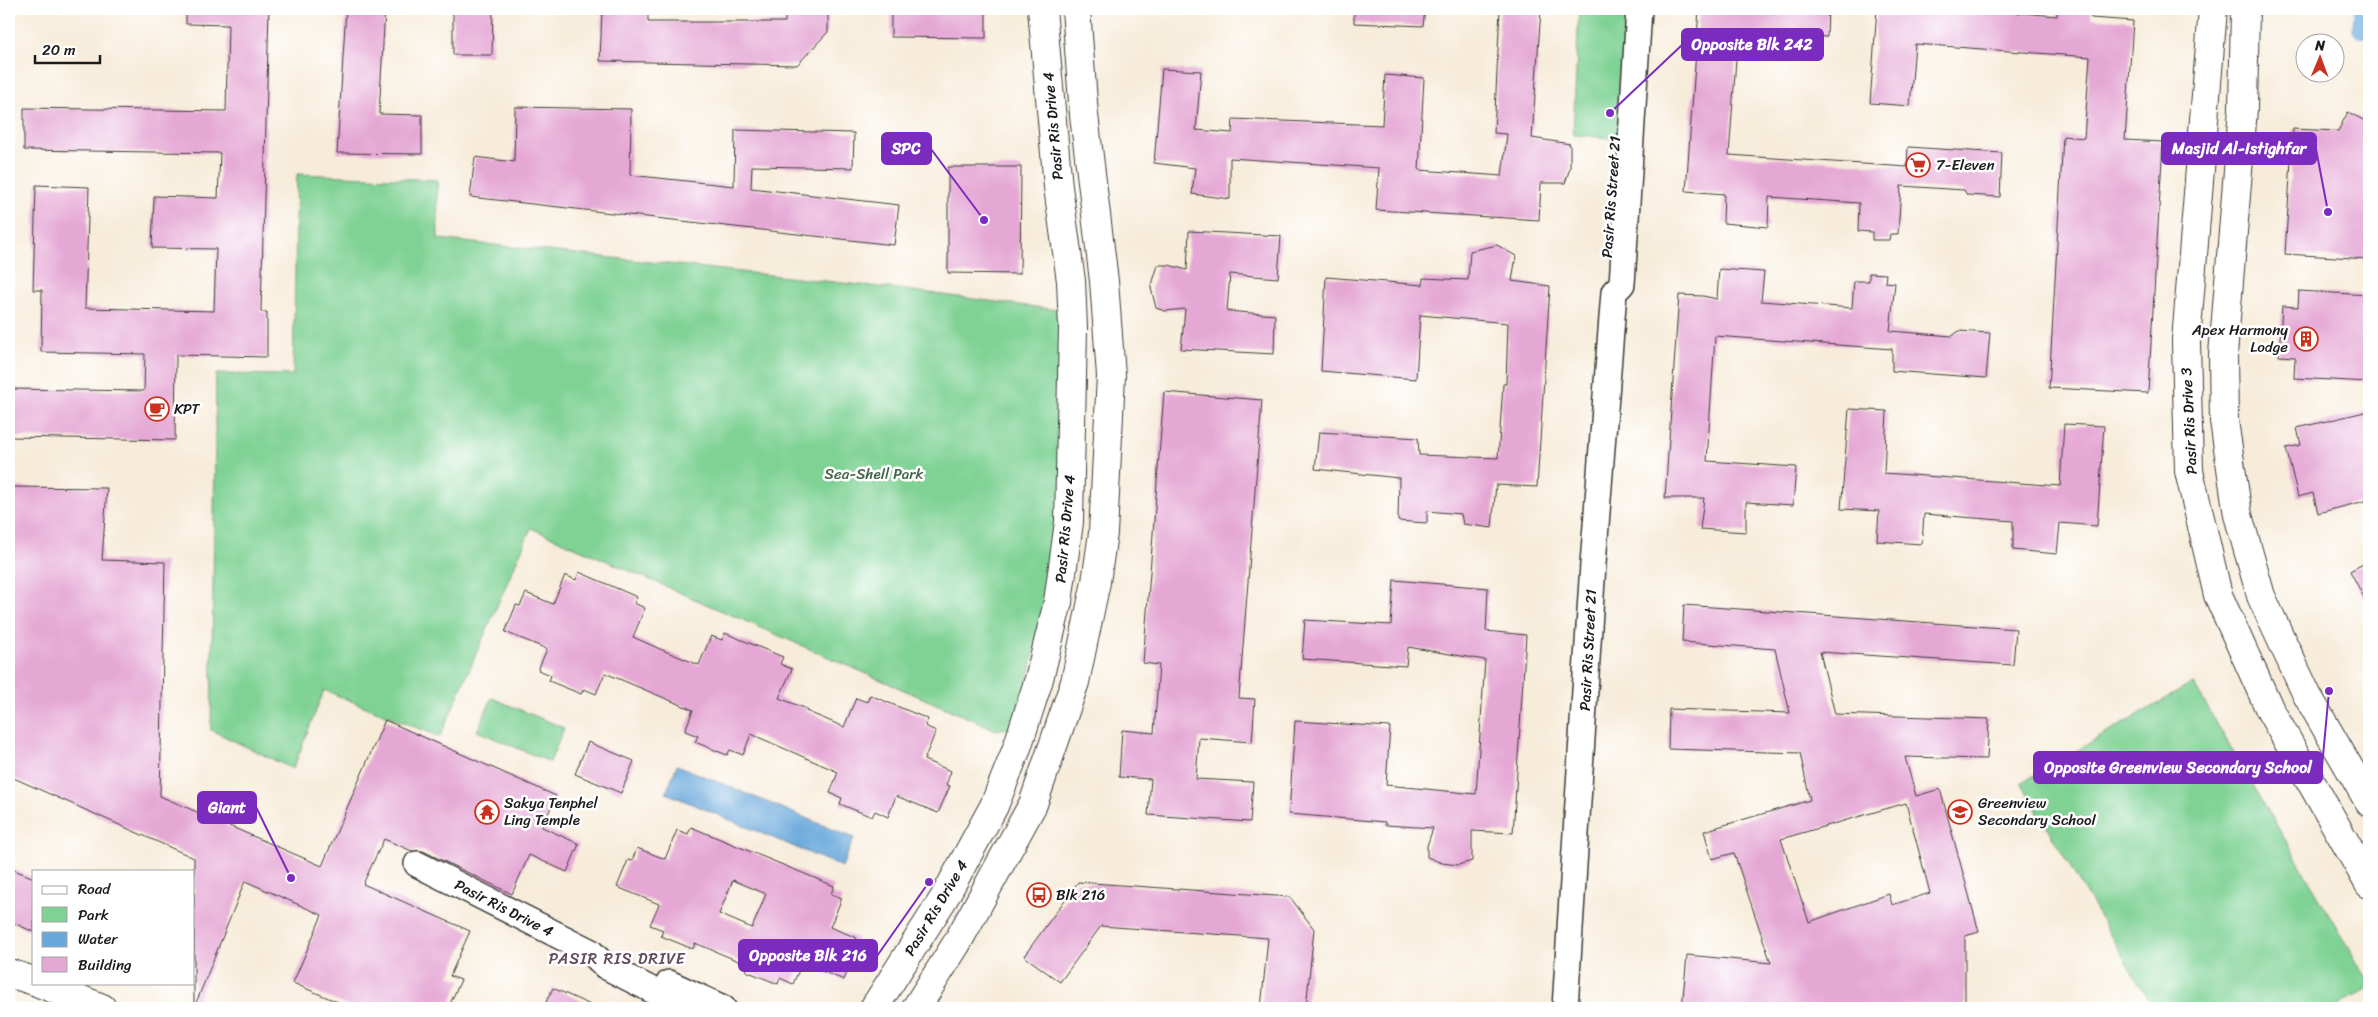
<svg xmlns="http://www.w3.org/2000/svg" width="2378" height="1017" font-family="Sriracha,sans-serif">
  <style>
    .green { fill: #7fd294; stroke: #4e7758 }
    .water { fill: #69a8db; stroke: #42627c }
    .lines { fill: none; stroke-linecap: round; stroke-linejoin: round }
    .canal { stroke: #69a8db; stroke-width: 22 }
    .building { fill: #e5a8d5; fill-rule: evenodd }
    .street-casing { stroke: #3d3b38; stroke-width: 28 }
    .secondary-casing { stroke: #3d3b38; stroke-width: 30 }
    .primary-casing { stroke: #3d3b38; stroke-width: 30 }
    .street { stroke: #fff; stroke-width: 25 }
    .secondary { stroke: #fff; stroke-width: 28 }
    .primary { stroke: #fff; stroke-width: 28 }
    .labels { text-anchor: middle; stroke-width: 5; stroke-linejoin: round; paint-order: stroke }
    .street-label { font-size: 15px; fill: #1c1c1c; stroke: #fff }
    .poi-label { font-size: 15px; fill: #1c1c1c; stroke: #fff; text-anchor: start }
    .park-label { font-size: 15px; fill: #44654c; stroke: #fff }
    .neighbourhood-label { font-size: 16px; letter-spacing: 1px; fill: #624d5d; stroke: #fff }
    .leader { fill: none; stroke: #7b2cbf; stroke-width: 2 }
    .callout-dot { fill: #7b2cbf; stroke: #fff; stroke-width: 2 }
    .callout { fill: #7b2cbf; stroke: #7b2cbf; stroke-width: 2 }
    .callout-label { font-size: 16px; text-anchor: middle; font-weight: bold; fill: #fff }
  </style>
  <rect width="100%" height="100%" fill="#fff"/>
  <filter id="ink" filterUnits="userSpaceOnUse"><feTurbulence type="fractalNoise" baseFrequency=".02" numOctaves="2"/><feDisplacementMap in="SourceGraphic" scale="10" xChannelSelector="R" yChannelSelector="G"/><feConvolveMatrix kernelMatrix="1 2 1 2 8 2 1 2 1" color-interpolation-filters="sRGB"/></filter>
  <filter id="wash" filterUnits="userSpaceOnUse"><feTurbulence type="fractalNoise" baseFrequency=".0096" numOctaves="4" result="noise"/><feDisplacementMap in="SourceGraphic" scale="20" xChannelSelector="R" yChannelSelector="G"/><feGaussianBlur stdDeviation="1.12" result="paint"/><feColorMatrix in="noise" values="0 0 0 0 0 0 0 0 0 0 0 0 0 0 0 0 0 1.4 0 .05"/><feComposite in="paint" operator="in"/></filter>
  <g filter="url(#wash)">
    <rect width="100%" height="100%" fill="#f7ecda"/>
    <path class="green" d="M1579 9H1628L1622 139 1573 135Z
      M297 174 437 180 438 239 898 289 1065 311 1062 479 1052 577 1017 727 996 730 531 528 440 737 324 690 293 769 211 730 216 374 293 375Z
      M2193 683 2369 982V988L2334 1008H2153L2021 783Z
      M492 698 564 728 550 762 477 731Z"/>
    <path class="water" d="M677 765 854 838 842 867 666 793Z"/>
    <g class="lines">
      <path class="canal" d="M2363 27 2365 9"/>
    </g>
    <g id="blocks">
      <path class="building" d="M186 9H269L261 312H267V357L176 355 175 440 9 437V389L144 391 145 354 41 352 42 290H33L36 185 89 187 85 308 214 311 216 249 152 248 154 196 218 198 220 153 24 150V108L226 111 228 25 186 24Z
        M346 9H385L379 114 422 115V154L337 153Z
        M453 9H493L492 55H453Z
        M602 9H648V22H785V9H828V32L797 65 600 61Z
        M891 9H986V38L891 37Z
        M1354 9H1425L1423 26 1354 23Z
        M1500 9H1541L1532 138 1570 144V168L1565 183H1541L1539 220 1376 210 1379 168 1230 158V199L1192 194 1195 168 1154 163 1162 69 1201 71 1196 130 1232 133 1233 119 1382 125 1385 75 1424 78 1419 170 1502 176 1507 134 1494 133Z
        M1699 9H1828L1827 37 1738 32 1729 155 1907 167 1908 147 2002 153 2000 197 1967 195 1964 190 1901 186 1898 234H1890L1889 240H1872V232L1858 231 1859 203 1769 197 1768 227 1723 223 1724 194 1686 191Z
        M1877 9H1972L2057 16 2058 9H2092L2091 18 2133 21 2125 140 2163 142 2148 393 2049 388 2063 136 2084 138 2090 57 1915 44 1910 106 1870 103Z
        M515 107 631 109 630 175 734 186 735 130 854 133 853 168 752 166 751 188 899 205 894 245 470 197 475 157 514 162Z
        M2348 112 2369 123V259L2285 254 2293 129 2338 131Z
        M948 167H1021L1020 274 948 273Z
        M1189 231 1281 236 1278 278 1230 274 1227 311 1275 315 1274 354 1181 349 1185 309 1165 311 1156 308 1151 288 1158 265H1169L1187 270Z
        M1497 245 1516 256 1512 281 1550 286 1537 487 1496 485 1492 528 1463 524 1461 514 1427 511V523L1398 521 1399 478 1315 469 1319 432 1418 438 1419 455 1498 458 1503 384H1506L1508 323 1420 315 1416 379 1321 371 1326 277 1423 285V278L1468 280 1470 251Z
        M1719 269 1764 272 1761 301 1852 308 1854 281H1869V273L1886 274 1885 282 1895 283 1890 331 1952 336 1959 331 1990 333 1986 378 1892 371V349L1715 336 1707 461 1796 467 1793 505 1746 502V532L1700 529 1704 498H1665L1676 337 1679 295 1703 296 1717 299Z
        M2299 291 2369 295V382L2294 378 2295 357 2279 356 2282 306 2298 307Z
        M1164 392 1262 400 1239 698 1255 699 1252 742 1199 738 1196 779 1253 782 1250 822 1148 815 1151 779 1119 777 1122 730 1154 733 1159 665 1143 663Z
        M1849 409 1887 411 1884 473 2060 486 2064 424 2104 426 2097 526 2060 523 2057 554 2013 550V521L1924 514 1922 544 1877 541 1879 511 1841 509Z
        M2369 411V500L2318 513 2313 493 2298 497 2286 448 2301 445 2297 428Z
        M9 487 107 488 102 560 165 562 160 796 322 866 385 720 556 796 542 827 579 844 567 872 529 855 512 894 423 851H412L384 839 363 884 470 931 450 976 461 980 448 1008H352L293 983 322 915 245 881 194 1008V858L9 776Z
        M2369 561V607L2350 571Z
        M579 572 637 597 634 603 645 608 633 637 660 649 699 665 711 636 722 640 725 633 783 657 780 664 792 669 779 698 807 709 806 711 844 727 856 698 867 702 870 695 928 719 925 726 936 731 924 760 951 771 946 785 950 786 938 813 896 796 888 817 875 811 872 817 840 804 842 798 830 793 838 772 751 734 743 755 730 750 727 755 695 742 698 736 685 731 693 710 605 673 596 694 584 689 581 694 549 681 551 675 538 670 547 649 505 632 516 605 520 606 526 593 553 604 565 575 576 580Z
        M1394 580 1488 588 1486 631 1526 635 1513 833 1472 831V861L1458 865 1442 863 1427 857V846L1433 828 1385 825V822L1289 814 1295 721 1390 727 1386 785 1476 794 1485 660 1408 647 1406 666 1302 659 1305 620 1391 625Z
        M1684 605 2016 629 2013 665 1820 652 1835 714 1989 719 1987 759 1905 757 1916 796 1940 789 1979 932 1965 936V1008H1682L1687 955 1771 963 1734 853 1712 859 1704 831 1810 800 1800 753 1668 749 1669 709 1790 713 1775 649 1682 642ZM1906 803 1930 893 1892 905 1889 894 1809 922 1781 839Z
        M588 742 634 761 621 793 575 774Z
        M691 827 834 886 831 894 842 898 830 927 857 938 851 952 855 953 844 980 802 963 793 984 780 978 778 984 746 971 748 965 695 943 693 949 661 936 663 930 650 925 659 904 617 887 628 860 632 861 637 848 665 859 677 830 688 834ZM733 880 766 894 752 928 719 914Z
        M9 868 34 878V932L9 921Z
        M1078 882 1290 897 1314 929 1306 1008H1261L1268 938 1101 926 1060 982 1024 956Z
        M553 988 597 1008H543Z"/>
    </g>
  </g>
  <g filter="url(#ink)">
    <use href="#blocks" fill-opacity="0" stroke="#3d3b38" stroke-width="1"/>
    <g class="lines">
      <g class="street-casing">
        <path id="street" d="M417 864 591 952 605 966 687 1008
          M669 983 723 1008
          M1565 1008 1593 564 1614 292 1622 284 1639 9"/>
      </g>
      <g class="secondary-casing">
        <path id="secondary" d="M874 1008 944 898 994 806 1017 748 1039 679 1058 602 1069 522 1073 328 1071 281 1058 187 1042 9
          M916 1008 957 943 1033 804 1075 682 1096 582 1103 533 1111 376 1104 281 1084 115 1076 9"/>
      </g>
      <g class="primary-casing">
        <path id="primary" d="M2213 9 2186 341 2189 471 2218 595 2270 710 2369 884
          M2245 9 2243 109 2223 355 2224 421 2238 515 2261 596 2307 695 2369 802
          M9 973 34 981
          M39 983 102 1008"/>
      </g>
      <use href="#street" class="street"/>
      <use href="#secondary" class="secondary"/>
      <use href="#primary" class="primary"/>
    </g>
  </g>
  <defs>
    <g id="supermarket-ring" transform="scale(1.25)"><circle r="9.5" fill="#fff" stroke="#c8321e" stroke-width="1.5"/><path d="M-6-5.5h2.5l.6 2H6L4.5 2H-2.5L-4.4-4H-6ZM-1.5 3.2a1.3 1.3 0 1 0 .1 0ZM3 3.2a1.3 1.3 0 1 0 .1 0Z" fill="#c8321e"/></g>
    <g id="building-ring" transform="scale(1.25)"><circle r="9.5" fill="#fff" stroke="#c8321e" stroke-width="1.5"/><path d="M-4-6H4V6H1V3H-1V6H-4ZM-2.5-4.3h1.7v1.8h-1.7ZM.8-4.3h1.7v1.8H.8ZM-2.5-1h1.7V.8h-1.7ZM.8-1h1.7V.8H.8Z" fill="#c8321e"/></g>
    <g id="cafe-ring" transform="scale(1.25)"><circle r="9.5" fill="#fff" stroke="#c8321e" stroke-width="1.5"/><path d="M-5.5-4.5H6V0H3Q3 3.5 0 3.5H-2.5Q-5.5 3.5-5.5 0ZM3-3.2v2h1.7v-2ZM-6 4.5H4V6H-6Z" fill="#c8321e"/></g>
    <g id="temple-ring" transform="scale(1.25)"><circle r="9.5" fill="#fff" stroke="#c8321e" stroke-width="1.5"/><path d="M0-6L5-2H3V0L6.5 2.5H4V6H1.5V3h-3V6H-4V2.5H-6.5L-3 0V-2H-5Z" fill="#c8321e"/></g>
    <g id="school-ring" transform="scale(1.25)"><circle r="9.5" fill="#fff" stroke="#c8321e" stroke-width="1.5"/><path d="M0-5L7-2L0 1L-7-2ZM-4 1L0 2.5L4 1V4Q0 6-4 4Z" fill="#c8321e"/></g>
    <g id="bus-ring" transform="scale(1.25)"><circle r="9.5" fill="#fff" stroke="#c8321e" stroke-width="1.5"/><path d="M-5-6H5V4H4V6H2V4H-2V6H-4V4H-5ZM-3.5-4V0h7V-4ZM-3.5 1.2v1.5H-2V1.2ZM2 1.2v1.5H3.5V1.2Z" fill="#c8321e"/></g>
  </defs>
  <g fill-rule="evenodd">
    <use href="#supermarket-ring" x="1918" y="165"/>
    <use href="#building-ring" x="2306" y="339"/>
    <use href="#cafe-ring" x="157" y="409"/>
    <use href="#temple-ring" x="487" y="812"/>
    <use href="#school-ring" x="1960" y="812"/>
    <use href="#bus-ring" x="1039" y="895"/>
  </g>
  <g class="labels">
    <g class="street-label">
      <text transform="translate(1053 126) rotate(-95)" y="5">Pasir Ris Drive 4</text>
      <text transform="translate(1611 197) rotate(-86)" y="5">Pasir Ris Street 21</text>
      <text transform="translate(2189 421) rotate(-93)" y="5">Pasir Ris Drive 3</text>
      <text transform="translate(1065 529) rotate(-85)" y="5">Pasir Ris Drive 4</text>
      <text transform="translate(1588 650) rotate(-87)" y="5">Pasir Ris Street 21</text>
      <text transform="translate(504 908) rotate(27)" y="5">Pasir Ris Drive 4</text>
      <text transform="translate(936 908) rotate(-59)" y="5">Pasir Ris Drive 4</text>
    </g>
    <g class="poi-label">
      <text x="1936" y="170">7-Eleven</text>
      <text x="2288" y="335" text-anchor="end">Apex Harmony<tspan x="2288" dy="17">Lodge</tspan></text>
      <text x="174" y="414">KPT</text>
      <text x="504" y="808">Sakya Tenphel<tspan x="504" dy="17">Ling Temple</tspan></text>
      <text x="1978" y="808">Greenview<tspan x="1978" dy="17">Secondary School</tspan></text>
      <text x="1056" y="900">Blk 216</text>
    </g>
    <g class="park-label">
      <text x="874" y="479">Sea-Shell Park</text>
    </g>
    <g class="neighbourhood-label">
      <text x="617" y="964">PASIR RIS DRIVE</text>
    </g>
  </g>
  <path class="leader" d="M1610 113L1682 45M984 220L931 149M2328 212L2316 149M2329 691L2322 767M291 878L256 807M929 882L877 956"/>
  <g class="callout-dot">
    <circle cx="1610" cy="113" r="5"/>
    <circle cx="984" cy="220" r="5"/>
    <circle cx="2328" cy="212" r="5"/>
    <circle cx="2329" cy="691" r="5"/>
    <circle cx="291" cy="878" r="5"/>
    <circle cx="929" cy="882" r="5"/>
  </g>
  <g class="callout">
    <rect x="1682" y="29" width="141" height="31" rx="5"/>
    <rect x="882" y="133" width="49" height="31" rx="5"/>
    <rect x="2162" y="133" width="154" height="31" rx="5"/>
    <rect x="2034" y="752" width="288" height="31" rx="5"/>
    <rect x="198" y="792" width="58" height="31" rx="5"/>
    <rect x="739" y="940" width="138" height="31" rx="5"/>
  </g>
  <g class="callout-label">
    <text x="1752" y="50">Opposite Blk 242</text>
    <text x="906" y="154">SPC</text>
    <text x="2239" y="154">Masjid Al-Istighfar</text>
    <text x="2178" y="773">Opposite Greenview Secondary School</text>
    <text x="227" y="813">Giant</text>
    <text x="808" y="961">Opposite Blk 216</text>
  </g>
  <rect width="2378" height="1017" fill="none" stroke="#fff" stroke-width="30"/>
  <rect x="32" y="870" width="162" height="115" fill="#ffffff" stroke="#a4a4a4"/>
  <rect x="42" y="886" width="25" height="8" fill="#ffffff" stroke="#a4a4a4"/>
  <text x="78" y="894" font-size="15" fill="#1c1c1c">Road</text>
  <rect x="42" y="907" width="25" height="15" fill="#7fd294" stroke="#a4a4a4"/>
  <text x="78" y="920" font-size="15" fill="#1c1c1c">Park</text>
  <rect x="42" y="932" width="25" height="15" fill="#69a8db" stroke="#a4a4a4"/>
  <text x="78" y="944" font-size="15" fill="#1c1c1c">Water</text>
  <rect x="42" y="957" width="25" height="15" fill="#e5a8d5" stroke="#a4a4a4"/>
  <text x="78" y="970" font-size="15" fill="#1c1c1c">Building</text>
  <g transform="translate(2320 58) rotate(1)"><circle r="24" fill="#ffffff" stroke="#a4a4a4"/>
  <path d="M0-4L9 19L0 12L-9 19Z" fill="#c8321e"/>
  <text y="-8" font-size="14" font-weight="bold" text-anchor="middle" fill="#1c1c1c">N</text>
  </g>
  <path d="M35 55v8h65v-8" fill="none" stroke="#1c1c1c" stroke-width="2.5"/>
  <text x="42" y="55" font-size="15" fill="#1c1c1c" stroke="#ffffff" stroke-width="4" paint-order="stroke">20 m</text>
</svg>
